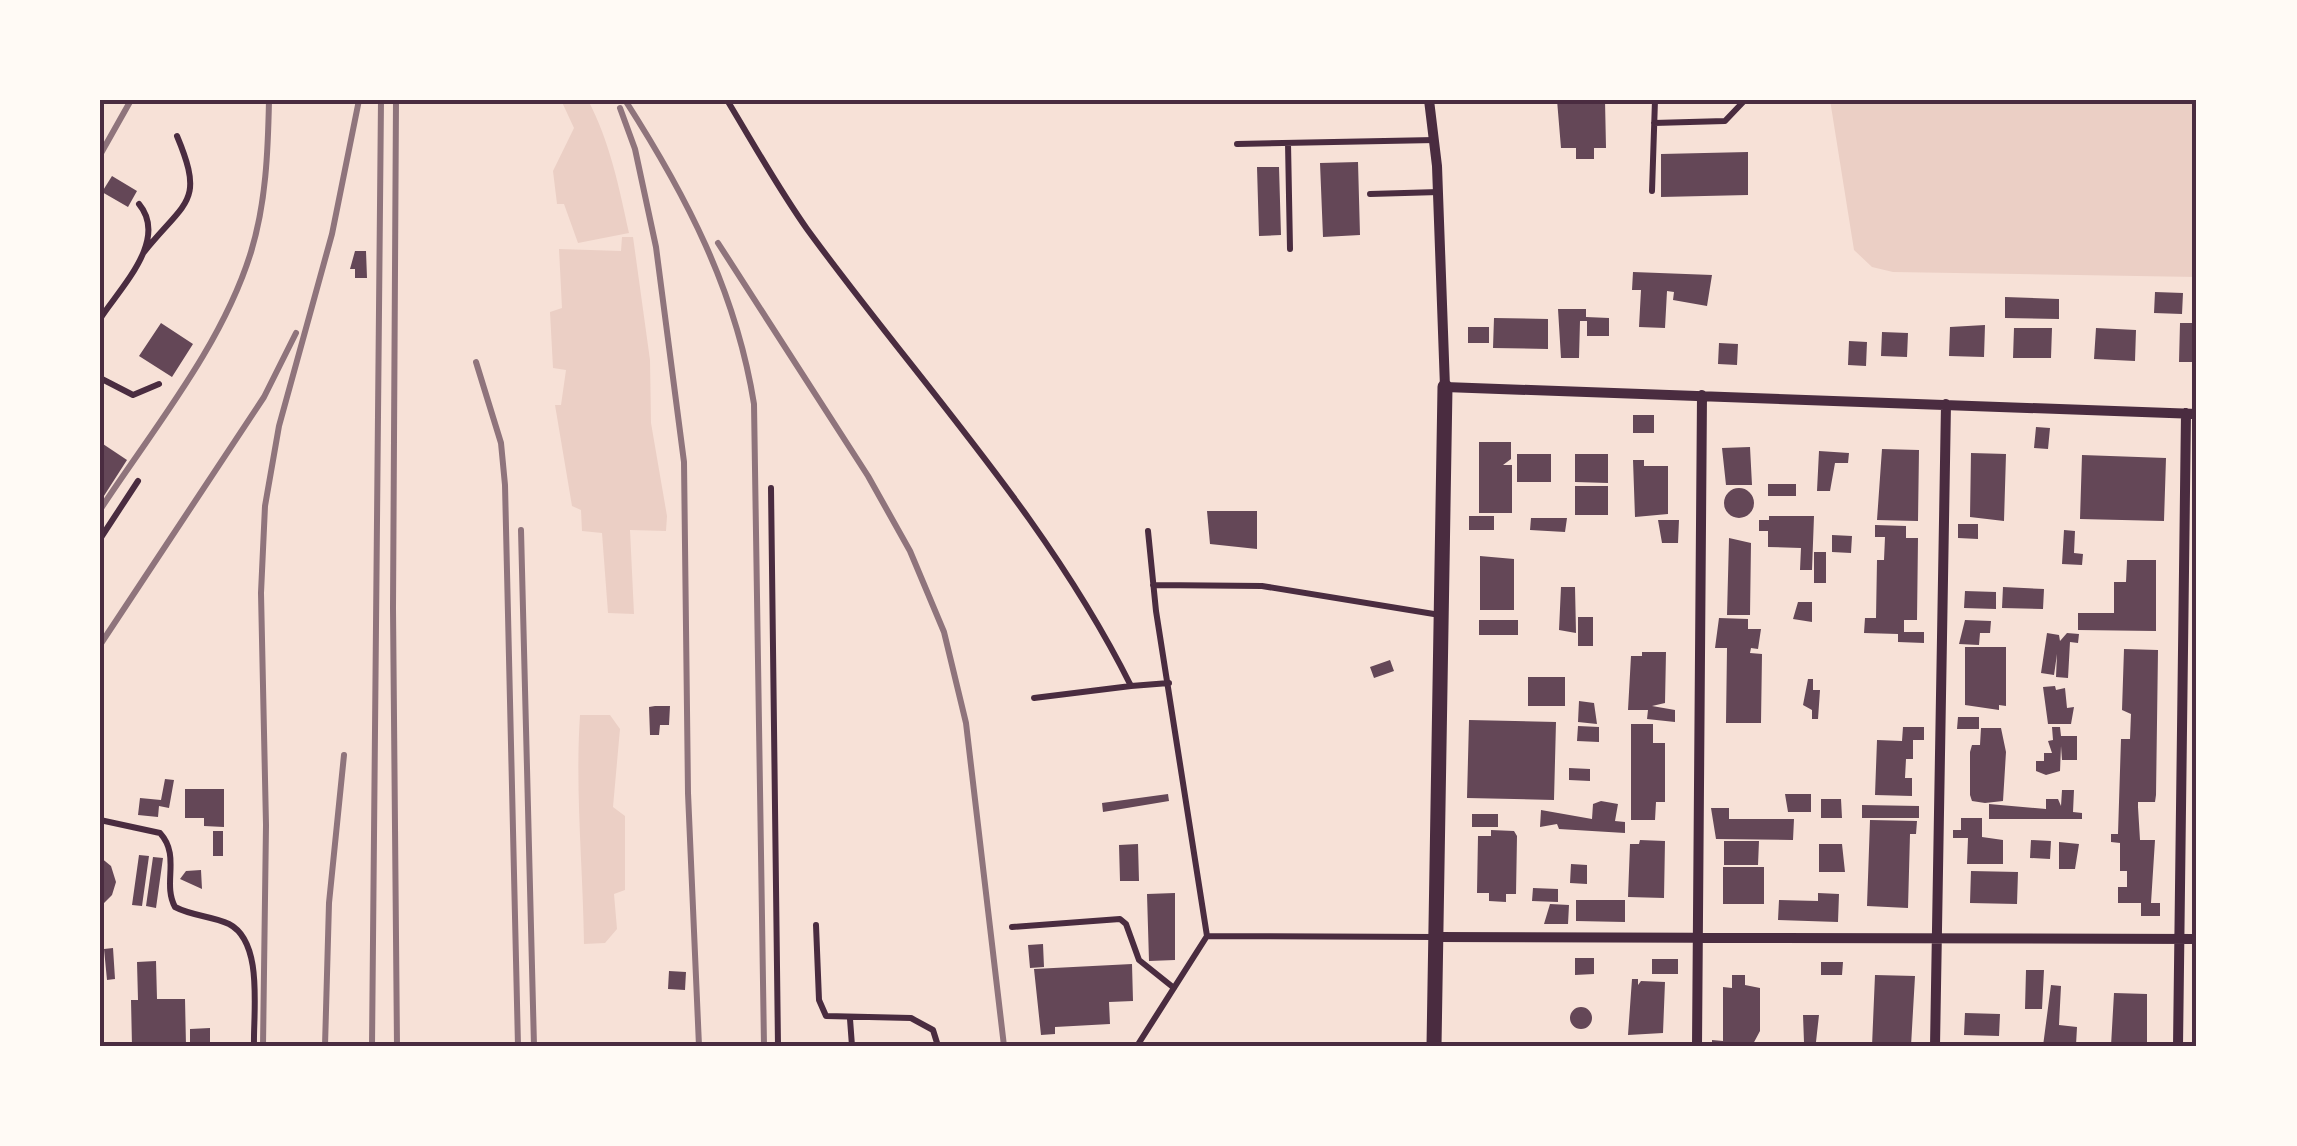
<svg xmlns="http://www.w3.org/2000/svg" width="2297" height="1146" font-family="Mulish,sans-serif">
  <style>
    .green { fill: #ebcfc5 }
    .building { fill: #644757 }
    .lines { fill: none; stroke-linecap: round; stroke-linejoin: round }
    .service { stroke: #4a2c40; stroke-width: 6 }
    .minor { stroke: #4a2c40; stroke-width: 10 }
    .tertiary { stroke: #4a2c40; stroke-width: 15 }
    .rail { stroke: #8f747c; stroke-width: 6 }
    .neatline { fill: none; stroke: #4a2c40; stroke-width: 4 }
  </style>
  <rect width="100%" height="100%" fill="#f7e1d7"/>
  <path class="green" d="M561 100H588C610 142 619 187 629 233L578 243 564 204H557L553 171 574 128Z
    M1830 100H2197V277L1893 272 1872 267 1854 250Z
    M622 237H633L650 360 651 423 667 516 666 531 630 530 634 614 608 613 602 533 582 531 581 510 572 506 555 405H561L566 370 553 368 550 312 562 308 559 249 621 251Z
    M580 715H610L620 729 613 807 625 816V890L614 894 617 929 605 943 584 944C583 865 575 792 580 715Z"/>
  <path class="building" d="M1557 100H1605L1606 148H1594V159H1576V148H1561Z
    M1748 152V195L1661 197V154Z
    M1358 162 1360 235 1323 237 1320 163Z
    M1257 167H1279L1281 235 1259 236Z
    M112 176 137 191 128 207 102 192Z
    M355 251H366L367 278H355V269H350Z
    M1633 272 1712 275 1707 306 1673 300 1674 292 1667 291 1665 328 1639 327 1641 290H1632Z
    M2155 292 2183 293 2182 314 2154 313Z
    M2005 297 2059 299V319L2005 318Z
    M1558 309H1586V317L1609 318V336H1587V321H1580L1579 358H1561Z
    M1494 318 1548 319V349L1493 348Z
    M161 323 193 344 172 377 139 356Z
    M2180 323H2197V362H2179Z
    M1985 325 1984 357 1949 356 1950 327Z
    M1468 327H1489V343H1468Z
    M2014 328H2052L2051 358H2013Z
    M2096 328 2136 330 2135 361 2094 359Z
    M1882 332 1908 333 1907 357 1881 356Z
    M1849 341 1867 342 1866 366 1848 365Z
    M1719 343 1738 344 1737 365 1718 364Z
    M1633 415H1654V433H1633Z
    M2036 427 2050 428 2048 449 2034 448Z
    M100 442 127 460 100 502Z
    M1479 442H1511V459L1503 465H1512V513H1479Z
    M1750 447 1752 485H1726L1722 448Z
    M1882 449 1919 450 1918 521 1877 520Z
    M1819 451 1849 453 1848 463H1835L1830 491H1817Z
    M1971 453 2006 454 2004 521 1970 517Z
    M1517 454H1551V482H1517Z
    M1575 454H1608V483L1575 482Z
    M2082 455 2166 458 2164 521 2080 519Z
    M1633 460H1644V466H1668V514L1635 517Z
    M1768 484H1796V496H1768Z
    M1575 486H1608V515H1575Z
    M1724 503a15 15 0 1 1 30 0a15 15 0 1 1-30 0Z
    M1207 511H1257V549L1210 544Z
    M1469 516H1494V530H1469Z
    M1769 516H1814L1812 570H1800L1801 548 1768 547V531H1759V520H1769Z
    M1531 518H1567L1565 532 1530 530Z
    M1658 520H1679L1678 543H1662Z
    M1958 524H1978V539L1958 538Z
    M1875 525 1906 526V538H1918L1917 620H1904V632H1924V643L1898 642V634L1864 633 1865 618H1876L1877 560H1884L1885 537H1875Z
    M2064 530 2075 531 2074 553 2083 554 2082 565 2062 564Z
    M1832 535 1852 536 1851 553 1832 552Z
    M1729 538 1751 543 1750 615H1727Z
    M1814 552H1826V583H1814Z
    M1480 556 1514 559V610H1480Z
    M2127 560H2156V631L2078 630V613H2114V582H2126Z
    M1561 587H1575L1576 633 1559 630Z
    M2003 587 2044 589 2043 609 2002 608Z
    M1965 591 1996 592V609L1964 608Z
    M1798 602H1812V622L1793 619Z
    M1578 617H1593V646H1578Z
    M1719 618 1748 619V629H1761L1758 649 1751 648 1750 653 1762 654 1761 723H1726L1727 648H1715Z
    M1479 620H1518V635H1479Z
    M1965 620 1991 621 1990 633H1980L1979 645 1959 644Z
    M2047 633 2059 635 2060 641 2067 633 2079 634 2078 643 2070 642 2068 678 2056 677 2057 654 2054 675 2041 673Z
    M1965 647H2006V706L1999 705V710L1965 705Z
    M2124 649 2158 650 2156 795 2155 802H2138V807L2140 840H2155L2151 903H2160V916H2141V903H2118V887H2127V871H2120V843L2111 842V834H2118L2121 739H2130L2131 714 2122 710Z
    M1642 652H1666L1665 703 1652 706 1675 710V722L1647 719 1648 710H1628L1631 656H1642Z
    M1390 660 1394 671 1374 678 1370 667Z
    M1528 677H1565V706H1528Z
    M1808 679H1813V690H1820L1818 719H1812V710L1803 705Z
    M2055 686 2056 690 2065 688 2067 708 2074 707 2071 724H2048L2043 687Z
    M1579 701 1594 703 1597 724 1578 722Z
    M655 706H670L669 725H660L659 735H650L649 707Z
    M1958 717H1979V729H1957Z
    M1469 720 1556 722 1554 800 1467 798Z
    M1631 724H1653V743H1665V802H1656L1655 820H1631Z
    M1578 726 1599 727V742L1577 741Z
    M1903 727H1924V740H1913V759H1906L1905 778H1912V796L1875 795 1877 740 1902 741Z
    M2052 727H2060L2061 736H2077V760H2062L2061 746 2060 771 2046 775 2036 771V761H2044V753H2052L2048 741 2053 740Z
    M1981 728H2001L2006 752 2003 801 1985 803 1972 801 1970 795V752L1972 745H1980Z
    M1569 768 1590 769V781L1569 780Z
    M165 779 174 780 169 808 159 806 158 817 138 815 140 798 161 800Z
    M185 789H224V827L204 826V818H185Z
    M2062 790H2074L2073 812 2082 813V819H1989V804L2046 809V799H2058L2061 806Z
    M1168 794 1169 801 1103 812 1102 803Z
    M1785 794H1811V812H1788Z
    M1821 799H1841L1842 818H1821Z
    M1601 801 1618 804 1615 821 1625 822V833L1559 829 1557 824 1540 827 1541 810 1592 819 1593 804Z
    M1862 805 1919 806V818H1862Z
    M1711 808H1729V819H1794L1793 840 1716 839Z
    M1472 814H1498V827H1472Z
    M1961 818H1982V837L2003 840V864H1967L1968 838H1953V830H1961Z
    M1870 820 1917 821 1916 834H1910L1908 908 1867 906Z
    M1491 830 1514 831 1517 836 1516 894H1506V902L1489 901V893H1477L1478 836H1491Z
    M213 831H223V856H213Z
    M1640 840 1665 841 1664 898 1628 897 1630 844H1639Z
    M2031 840 2051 841 2050 859 2030 858Z
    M1724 841H1759L1758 865H1724Z
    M2059 842 2079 844 2075 869H2059Z
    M1138 844 1139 881H1120L1119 845Z
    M1819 844H1842L1845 872H1819Z
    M139 855 149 856 142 906 132 905Z
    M100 857 111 866 116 882 112 895 100 907Z
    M153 857 163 858 156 908 146 906Z
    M1571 864 1587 865V884L1570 883Z
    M1723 867H1764V904H1723Z
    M201 870 202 889 180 879 186 871Z
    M1971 871 2018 872 2017 904 1970 903Z
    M1533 888 1558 889V902L1532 901Z
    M1175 893V960L1149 961 1147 894Z
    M1818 893 1839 894 1838 922 1778 920 1779 900 1818 901Z
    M1576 900H1625V922L1576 921Z
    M1550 904 1569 905 1568 924H1544Z
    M1043 944 1044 967 1030 968 1028 945Z
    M113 948 115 979 107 980 104 949Z
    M1575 958H1594V974L1575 975Z
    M1652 959H1678V974H1652Z
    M156 961 157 999H185L186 1046H132L131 1000H138L137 962Z
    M1821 962H1843L1842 975H1821Z
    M1132 964 1133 1001 1109 1002 1110 1024 1055 1027V1034L1041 1035 1034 969Z
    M2026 970H2044L2042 1009H2025Z
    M669 971 686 972 685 990 668 989Z
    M1732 975H1745V985L1760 988V1031L1752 1046H1712V1040L1723 1041V987L1732 988Z
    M1875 975 1915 976 1911 1046H1872Z
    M1632 979H1638V985L1641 981 1665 982 1663 1033 1628 1035Z
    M2051 985 2061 986 2059 1025 2077 1027 2076 1045 2043 1046Z
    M2114 993 2147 994V1046H2111Z
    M1570 1018a11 11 0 1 1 22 0a11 11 0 1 1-22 0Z
    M1965 1013 2000 1014 1999 1036 1964 1035Z
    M1803 1015H1819L1816 1042H1804Z
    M210 1028V1046H190V1029Z"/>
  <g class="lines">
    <path class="service" d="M727 100C753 143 778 188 807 229 917 380 1047 517 1131 686L1169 683
      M1654 123 1725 121 1745 100
      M1288 143 1290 249
      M1237 144 1435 140
      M1652 191 1655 100
      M1370 194 1439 192
      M144 252C186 200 205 203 177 136
      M100 319C120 288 169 240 139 204
      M100 378 133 395 159 384
      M771 488 778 1046
      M1148 531 1156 611 1207 936 1435 937
      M100 539 138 481
      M1153 585 1262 586 1440 615
      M1034 698 1131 686
      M100 820 160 833C181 856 162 883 175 907 192 916 212 916 229 924 264 942 253 1013 254 1046
      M816 925 819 1000 826 1016 911 1018 933 1030 938 1046
      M1012 927 1120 919 1126 924 1139 960 1174 988
      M850 1019 852 1046
      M1137 1046 1207 936"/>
    <path class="minor" d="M1429 100 1437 166 1445 387 2197 414
      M1435 937 2197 939
      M1697 1046 1702 395
      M1935 1046 1946 404
      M2178 1046 2186 413"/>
    <path class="tertiary" d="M1434 1046 1445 387"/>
    <path class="rail" d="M396 100 393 608 397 1046
      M625 100C686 195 736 291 754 404L764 1046
      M620 108 635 149 656 247 684 462 688 793 699 1046
      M100 155 131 100
      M718 243 868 476 910 551 944 632 966 723 1004 1046
      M476 362 501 443 505 485 518 1046
      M100 510C153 429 222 346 251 252 266 203 268 151 269 100
      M521 530 534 1046
      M100 645 264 397 296 333
      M263 1046 266 825 261 593 265 506 279 426 332 234 359 100
      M325 1046 329 903 344 755
      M372 1046 381 100"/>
  </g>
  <rect width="2297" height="1146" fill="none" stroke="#fffaf5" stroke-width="205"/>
  <rect x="102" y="102" width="2092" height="942" class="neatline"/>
</svg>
